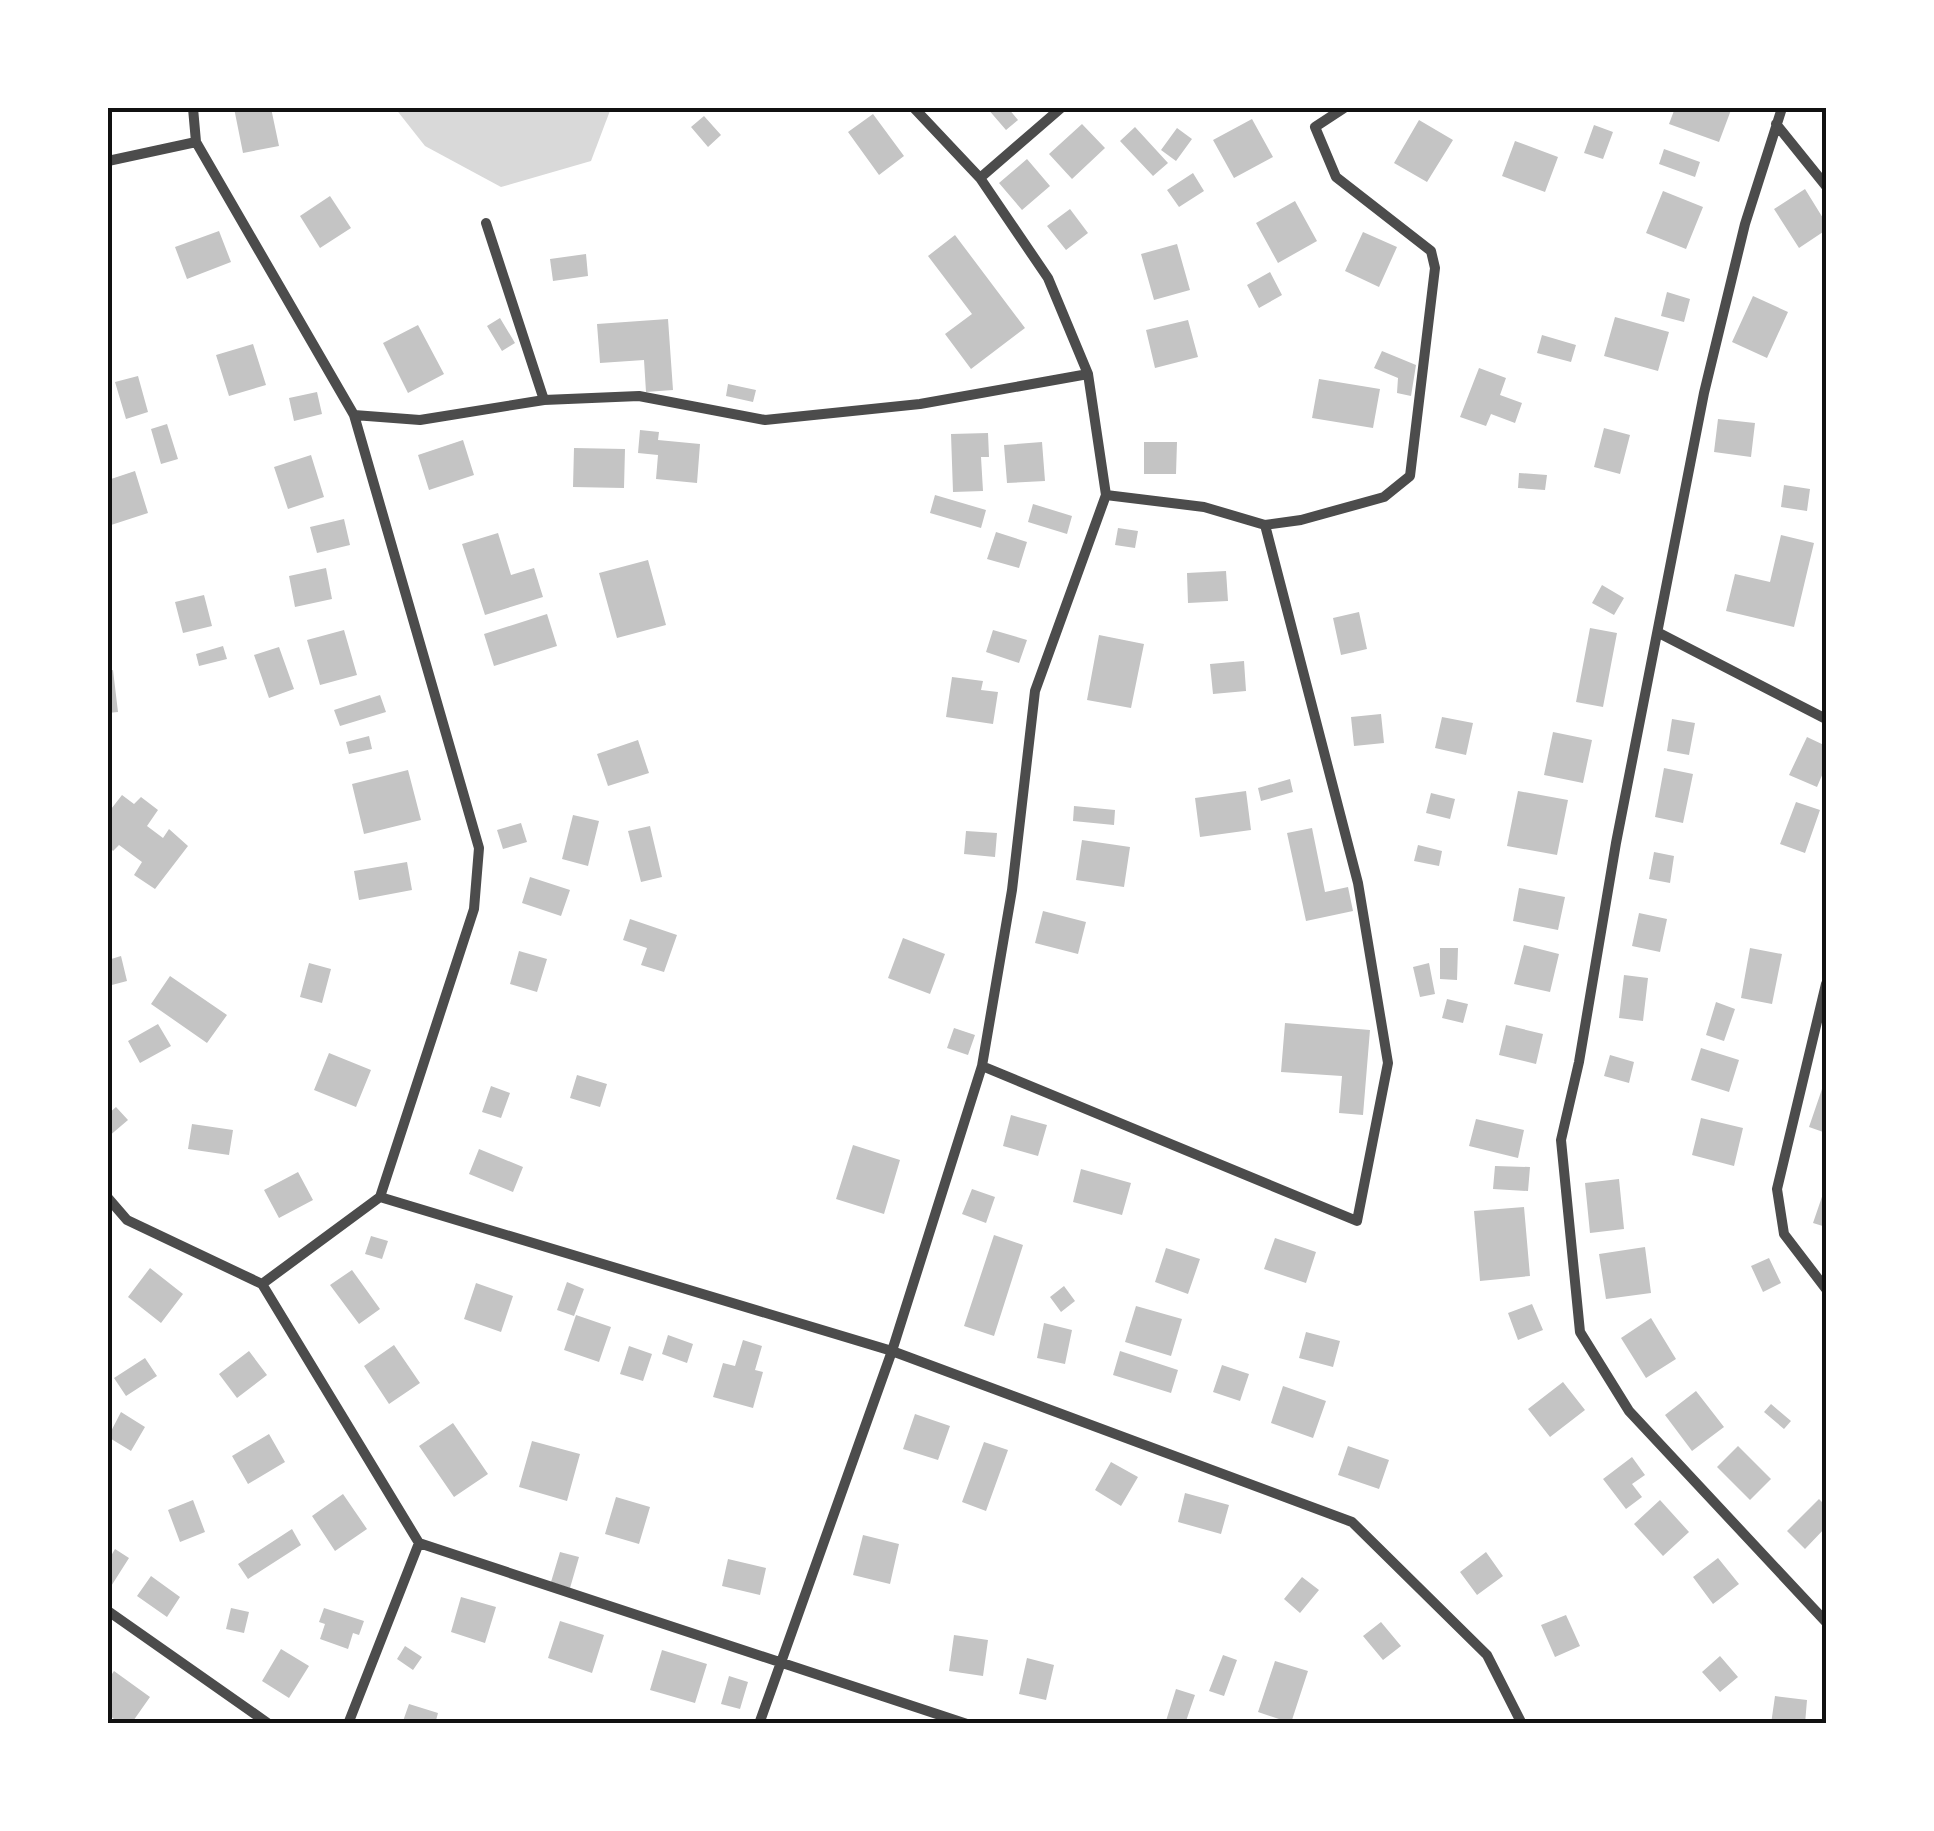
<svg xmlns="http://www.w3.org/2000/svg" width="1934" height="1831" font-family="Rubik,sans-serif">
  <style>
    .water { fill: #d9d9d9 }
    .building { fill: #c4c4c4 }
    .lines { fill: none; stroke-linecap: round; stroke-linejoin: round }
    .minor { stroke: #4c4c4c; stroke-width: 10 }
    .neatline { fill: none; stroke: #111; stroke-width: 4 }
  </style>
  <rect width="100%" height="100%" fill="#fff"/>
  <path class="water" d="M395 108H611L591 161 501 187 425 146Z"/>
  <path class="building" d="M234 108H271L279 146 243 153Z
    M987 108H1008L1018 120 1006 130Z
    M1675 108 1731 110 1719 142 1669 124Z
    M873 114 904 156 879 175 848 132Z
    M704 116 721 135 708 147 691 127Z
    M1252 119 1273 157 1234 178 1213 140Z
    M1419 120 1453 140 1427 182 1394 163Z
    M1082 124 1105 148 1072 179 1049 154Z
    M1594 125 1613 132 1603 159 1584 153Z
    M1135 127 1168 163 1153 176 1120 141Z
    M1177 128 1192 139 1176 161 1161 150Z
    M1515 141 1558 157 1545 192 1502 176Z
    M1664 149 1700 162 1695 177 1659 164Z
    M1027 159 1050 186 1022 210 999 183Z
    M1193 173 1204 191 1179 207 1167 190Z
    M1805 189 1826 223V230L1799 248 1774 209Z
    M1663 191 1703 207 1686 249 1646 233Z
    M330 196 351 228 320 248 300 216Z
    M1295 201 1317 241 1278 263 1256 223Z
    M1070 209 1088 233 1066 250 1047 226Z
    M219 231 231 262 187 279 175 247Z
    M1363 232 1397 247 1379 287 1345 271Z
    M955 235 1025 328 971 369 945 334 972 314 928 256Z
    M1177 244 1190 290 1154 300 1141 254Z
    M586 254 588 276 553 281 550 259Z
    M1270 272 1282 295 1259 308 1247 285Z
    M1667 292 1690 299 1684 322 1661 316Z
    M1753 296 1788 312 1767 358 1732 342Z
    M1615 317 1669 332 1658 371 1604 356Z
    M500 318 515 343 502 351 487 326Z
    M668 319 673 390 646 392 644 360 600 363 597 324Z
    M1188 320 1198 357 1155 368 1146 330Z
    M418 325 444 374 408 393 383 343Z
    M1542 335 1576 345 1571 362 1537 353Z
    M253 344 266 385 229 396 216 355Z
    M1382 351 1416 365 1411 396 1397 393 1398 378 1374 368Z
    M1479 368 1506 378 1500 395 1522 403 1515 423 1491 414 1486 426 1460 417Z
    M138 376 148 412 126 419 115 382Z
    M1319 379 1380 389 1373 428 1312 418Z
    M728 384 756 390 753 402 726 396Z
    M317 392 322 414 294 421 289 398Z
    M1718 419 1755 423 1751 457 1714 452Z
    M167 424 178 459 161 464 151 429Z
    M1604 428 1630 435 1620 474 1594 467Z
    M640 430 659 432 658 440 700 444 697 483 656 479 658 455 638 453Z
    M988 433 989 457H981L983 491 953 492 951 434Z
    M463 440 474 475 429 490 418 455Z
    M1042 442 1045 481 1007 483 1004 445Z
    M1144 442H1177L1176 474H1144Z
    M574 448 625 449 624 488 573 487Z
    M311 455 324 497 288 509 274 467Z
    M135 471 148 513 108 526V480Z
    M1519 473 1547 475 1545 490 1518 488Z
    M1784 485 1810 489 1807 511 1781 507Z
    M935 495 986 510 981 528 930 513Z
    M1033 504 1072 516 1067 534 1028 522Z
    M344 519 350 545 317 553 310 527Z
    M1118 528 1138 531 1135 548 1115 545Z
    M996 532 1027 542 1019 568 987 559Z
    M498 533 511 575 534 568 543 597 485 615 462 544Z
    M1781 535 1814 543 1794 627 1726 611 1735 574 1770 582Z
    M648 560 666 625 617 638 599 573Z
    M326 568 332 599 295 607 289 576Z
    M1226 571 1228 601 1188 603 1187 573Z
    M1602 585 1624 598 1614 615 1592 603Z
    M204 595 212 626 183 633 175 602Z
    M1359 612 1367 649 1341 655 1333 618Z
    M547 614 557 646 494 666 484 634Z
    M1590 628 1617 633 1603 707 1576 702Z
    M344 630 357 675 320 685 307 640Z
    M993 630 1027 640 1019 663 986 652Z
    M1099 635 1144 644 1131 708 1087 700Z
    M223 646 227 659 199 666 196 654Z
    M279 647 294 689 269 698 254 655Z
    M1244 661 1246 691 1213 694 1210 664Z
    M113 670 118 712 108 713V671Z
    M952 677 983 681 981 690 998 692 993 724 946 717Z
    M380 695 386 712 340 726 334 710Z
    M1381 714 1384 743 1354 746 1351 717Z
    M1442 717 1473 723 1466 755 1435 748Z
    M1672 719 1695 723 1689 755 1667 751Z
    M1553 732 1592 740 1583 783 1544 775Z
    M369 736 372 749 349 754 346 742Z
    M1807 737 1826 746V766L1817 787 1789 775Z
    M638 740 649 773 608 786 597 754Z
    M1664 768 1693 774 1683 823 1655 817Z
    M408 770 421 820 364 834 352 784Z
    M1290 779 1293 792 1261 801 1258 788Z
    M1246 791 1251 830 1200 837 1195 798Z
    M1518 791 1568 800 1557 855 1507 846Z
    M1431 793 1455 799 1450 819 1426 813Z
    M122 795 134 804 141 797 158 810 147 826 163 838 169 829 188 846 155 889 134 875 142 862 119 845 113 851 108 845V813Z
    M1796 802 1820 810 1805 853 1780 844Z
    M1074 806 1115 810 1114 825 1073 821Z
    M573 815 599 821 588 866 562 859Z
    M521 823 527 842 503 849 497 830Z
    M650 826 662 877 641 882 628 831Z
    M1312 828 1325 892 1348 887 1353 911 1306 921 1287 833Z
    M966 831 997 833 995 857 964 854Z
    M1082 840 1130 847 1124 887 1076 880Z
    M1418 845 1442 851 1439 866 1414 861Z
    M1654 852 1674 856 1670 883 1649 879Z
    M407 862 412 890 359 900 354 871Z
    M530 877 570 890 561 916 522 903Z
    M1519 888 1565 897 1558 930 1513 921Z
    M1043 911 1086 922 1078 954 1035 943Z
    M1639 913 1667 919 1660 952 1632 946Z
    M630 919 677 935 664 972 641 965 647 948 623 940Z
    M903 938 945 954 930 994 888 978Z
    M1524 945 1559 954 1550 992 1514 984Z
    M1440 948H1458L1457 980 1440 979Z
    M1750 948 1782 954 1772 1004 1741 998Z
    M519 951 547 959 537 992 510 984Z
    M121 956 127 981 108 986V960Z
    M309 963 331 969 322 1003 300 997Z
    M1429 963 1435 994 1420 997 1413 967Z
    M1624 975 1648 978 1643 1021 1619 1018Z
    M170 976 227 1015 207 1043 151 1004Z
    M1447 999 1468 1004 1463 1023 1442 1018Z
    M1716 1002 1735 1009 1724 1041 1706 1035Z
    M1285 1023 1370 1030 1363 1115 1339 1113 1342 1076 1281 1072Z
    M158 1024 171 1046 140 1063 128 1041Z
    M1506 1025 1543 1034 1536 1064 1499 1055Z
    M954 1028 975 1035 968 1055 947 1048Z
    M1701 1048 1739 1060 1729 1092 1691 1080Z
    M329 1053 371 1070 356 1107 314 1090Z
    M1610 1055 1634 1062 1629 1083 1604 1076Z
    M577 1075 607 1084 600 1107 570 1098Z
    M491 1086 510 1093 501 1118 482 1112Z
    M1822 1089 1826 1091V1133L1809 1127Z
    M116 1107 128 1120 108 1137V1114Z
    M1011 1115 1047 1125 1038 1156 1003 1146Z
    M1701 1118 1743 1128 1734 1166 1692 1155Z
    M1476 1119 1524 1130 1518 1158 1469 1146Z
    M192 1124 233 1130 229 1155 188 1149Z
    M853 1145 900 1160 884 1214 836 1199Z
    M479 1149 523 1167 513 1192 469 1174Z
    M1495 1166 1530 1167 1528 1191 1493 1189Z
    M1081 1169 1131 1183 1122 1215 1073 1202Z
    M298 1172 313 1200 279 1218 264 1190Z
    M1619 1179 1624 1229 1590 1233 1585 1183Z
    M1826 1185V1227L1813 1223Z
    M972 1189 995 1197 986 1223 962 1214Z
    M1524 1207 1530 1276 1480 1281 1474 1211Z
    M994 1235 1023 1245 994 1336 964 1326Z
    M371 1236 388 1241 382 1259 365 1254Z
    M1275 1238 1316 1252 1306 1283 1264 1269Z
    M1645 1247 1651 1293 1606 1299 1599 1254Z
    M1166 1248 1200 1259 1188 1294 1155 1282Z
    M1769 1258 1781 1283 1763 1292 1751 1266Z
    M150 1268 183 1294 161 1323 128 1297Z
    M352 1270 380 1309 359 1324 330 1285Z
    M567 1282 584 1289 574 1316 557 1310Z
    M476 1283 513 1296 501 1332 464 1319Z
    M1064 1286 1075 1301 1061 1312 1050 1297Z
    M1532 1304 1543 1330 1518 1340 1508 1313Z
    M1136 1306 1182 1319 1171 1356 1125 1342Z
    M576 1315 611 1327 599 1362 564 1350Z
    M1651 1318 1676 1359 1646 1378 1621 1338Z
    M1044 1323 1072 1330 1065 1364 1037 1358Z
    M1306 1332 1340 1341 1333 1367 1299 1358Z
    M668 1335 693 1344 687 1363 662 1354Z
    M743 1340 762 1346 755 1370 763 1372 753 1408 713 1397 723 1363 735 1366Z
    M394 1345 420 1383 389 1404 364 1366Z
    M629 1346 652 1354 643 1381 620 1374Z
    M249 1351 267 1375 237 1398 219 1374Z
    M1120 1351 1178 1370 1171 1393 1113 1375Z
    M145 1358 157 1376 126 1396 114 1378Z
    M1222 1365 1249 1374 1240 1401 1213 1392Z
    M1563 1382 1585 1410 1550 1437 1528 1409Z
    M1283 1386 1326 1401 1313 1438 1271 1423Z
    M1696 1391 1724 1427 1692 1451 1665 1415Z
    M1771 1404 1791 1421 1784 1429 1764 1412Z
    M121 1412 145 1427 131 1451 108 1437Z
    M915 1414 950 1426 938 1460 903 1449Z
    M453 1423 488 1474 454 1497 419 1446Z
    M269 1434 285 1462 248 1484 232 1456Z
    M532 1441 580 1454 567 1501 519 1487Z
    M984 1442 1008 1450 986 1511 962 1502Z
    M1348 1446 1389 1460 1379 1489 1338 1475Z
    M1738 1446 1771 1479 1750 1500 1717 1467Z
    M1632 1457 1645 1475 1632 1484 1642 1497 1626 1509 1603 1479Z
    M1111 1462 1138 1477 1121 1506 1095 1490Z
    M1185 1493 1229 1505 1221 1534 1178 1522Z
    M343 1494 367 1529 335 1551 312 1516Z
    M616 1497 650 1507 639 1544 605 1534Z
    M1819 1499 1826 1506V1527L1805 1549 1787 1531Z
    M193 1500 205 1532 180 1542 168 1510Z
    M1660 1500 1689 1532 1663 1556 1634 1524Z
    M292 1529 301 1545 248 1579 238 1564Z
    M863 1535 899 1544 890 1584 853 1575Z
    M115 1549 129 1558 108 1591V1561Z
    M560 1552 579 1557 570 1588 551 1582Z
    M1486 1552 1503 1576 1477 1595 1460 1572Z
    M1718 1558 1739 1584 1713 1604 1693 1577Z
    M728 1559 766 1568 760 1595 722 1586Z
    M151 1576 180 1597 167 1617 137 1596Z
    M1302 1577 1319 1590 1300 1613 1284 1599Z
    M461 1597 496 1607 485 1643 451 1632Z
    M231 1608 249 1612 244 1633 226 1629Z
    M324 1608 364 1621 359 1635 353 1633 348 1649 320 1639 325 1624 319 1622Z
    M1566 1615 1580 1646 1555 1657 1541 1625Z
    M560 1621 604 1635 592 1673 548 1658Z
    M1381 1622 1401 1646 1383 1660 1363 1636Z
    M954 1635 988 1640 983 1676 949 1671Z
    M405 1646 422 1657 413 1670 397 1659Z
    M281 1649 309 1666 289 1698 262 1681Z
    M662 1650 707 1664 695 1703 650 1690Z
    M1223 1655 1237 1660 1224 1696 1209 1691Z
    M1720 1656 1738 1677 1720 1692 1702 1672Z
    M1027 1658 1054 1665 1046 1700 1019 1694Z
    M1275 1661 1308 1671 1291 1723 1258 1712Z
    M114 1671 150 1697 131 1724H120L108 1714V1680Z
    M729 1676 748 1682 740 1709 721 1704Z
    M1176 1689 1195 1695 1185 1724H1165Z
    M1775 1696 1807 1700 1805 1724H1771Z
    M409 1704 438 1713 435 1724H402Z"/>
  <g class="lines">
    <path class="minor" d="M193 108 196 142
      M1782 108 1745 224 1704 393 1616 843 1579 1062 1561 1140 1580 1332 1629 1411 1826 1622
      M1776 124 1826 186
      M108 161 196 142 354 415 479 848 474 909 380 1197 262 1284
      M980 178 1061 108
      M486 223 544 400
      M354 415 420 420 544 400 639 396 765 420 920 404 1088 374
      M1106 495 1204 507 1265 525 1301 520 1384 497 1410 476 1435 268 1431 251 1336 177 1315 127 1344 108
      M1659 633 1826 719
      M1826 984 1777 1189 1784 1234 1826 1289
      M982 1066 1357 1221 1388 1063 1358 883 1265 525
      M380 1197 892 1351 1352 1522 1487 1655 1522 1724
      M108 1198 127 1220 262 1284 419 1543 967 1724
      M108 1611 269 1724
      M348 1724 419 1543
      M759 1724 892 1351 982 1066 1012 890 1035 691 1106 495 1088 374 1048 278 980 178 914 108"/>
  </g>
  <rect width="1934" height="1831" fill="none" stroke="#ffffff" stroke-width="220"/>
  <rect x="110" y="110" width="1714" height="1611" class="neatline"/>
</svg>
